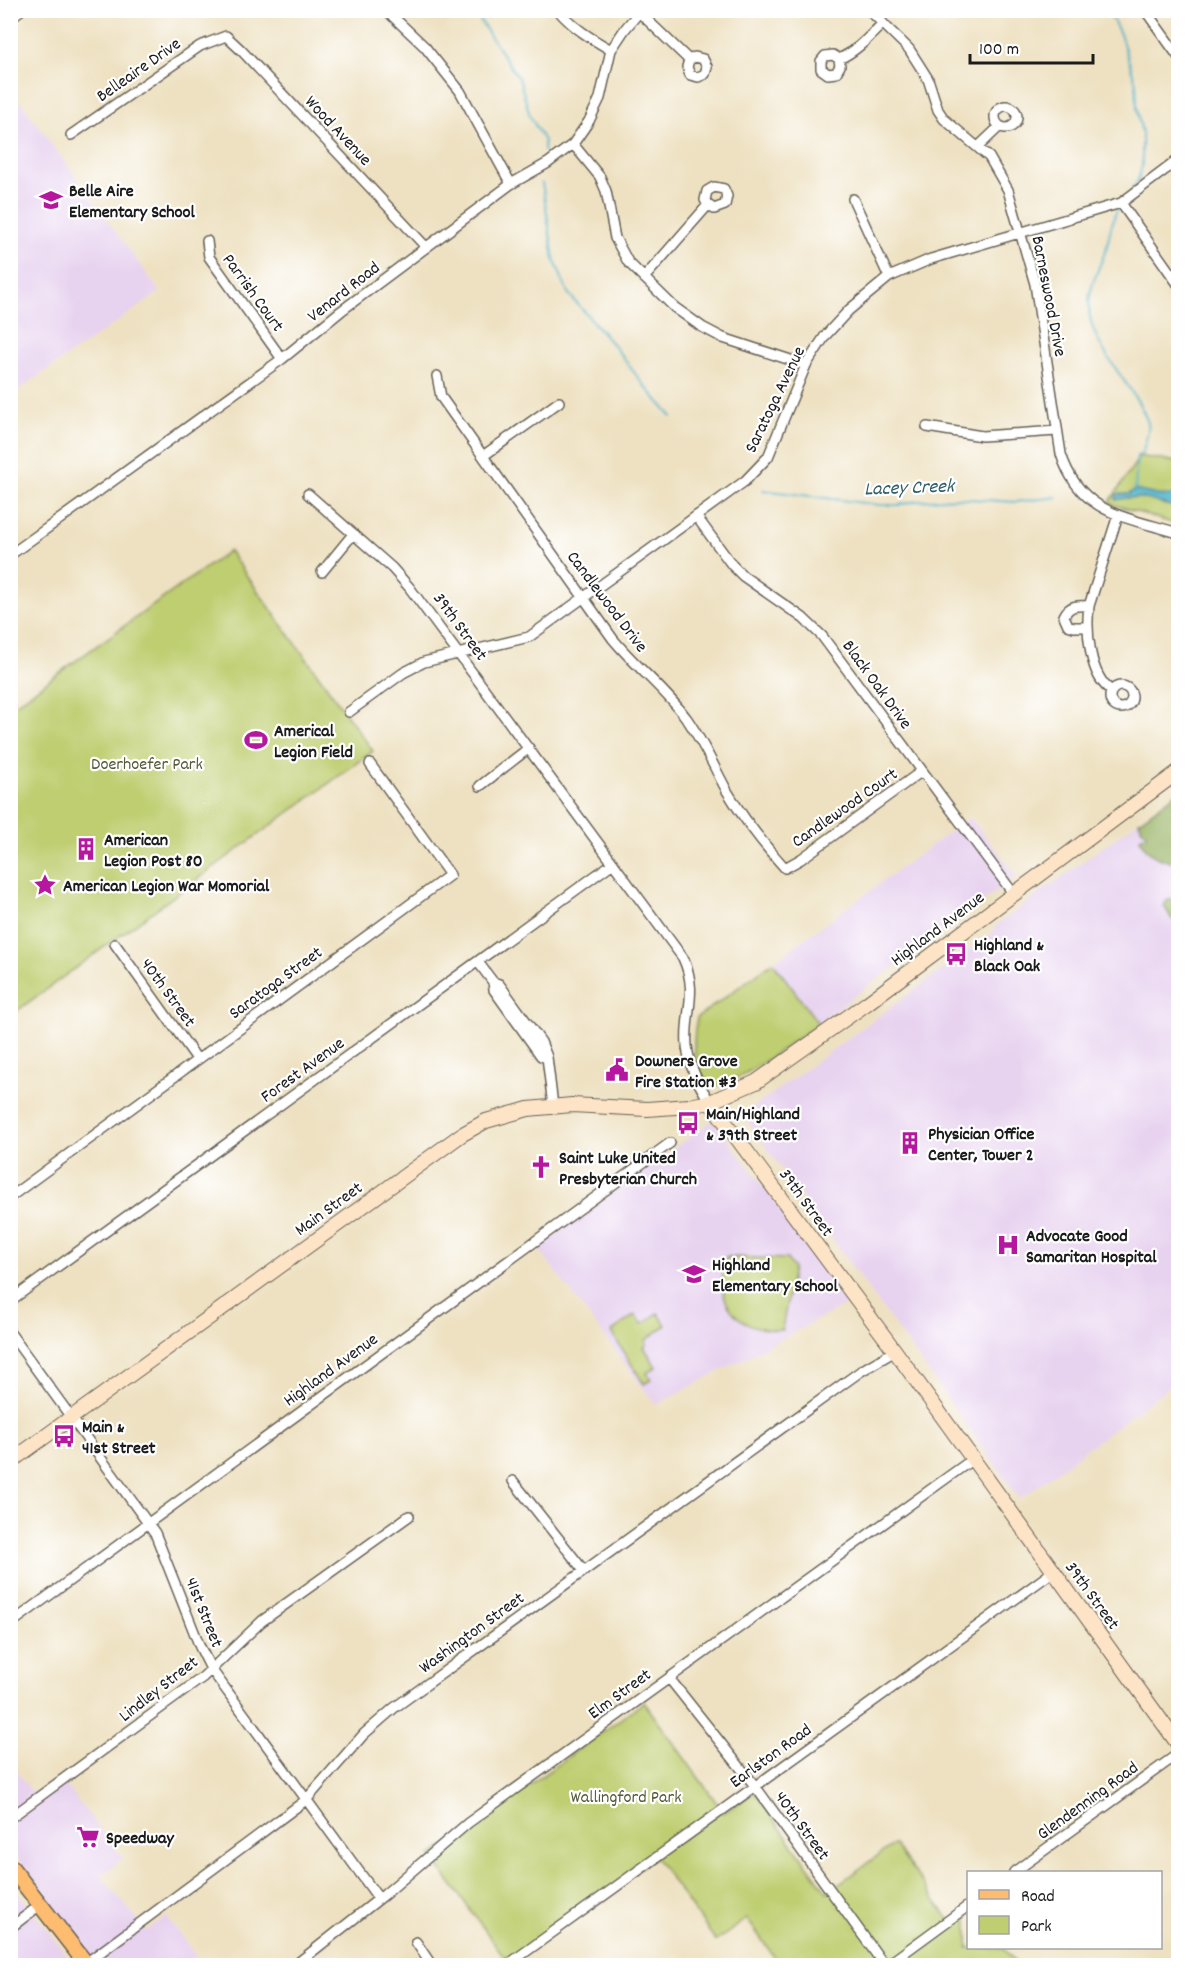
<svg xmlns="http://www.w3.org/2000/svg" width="1189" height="1976" font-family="Dekko,sans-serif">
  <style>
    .built { fill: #e7d2ef }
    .green { fill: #bece70; stroke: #6d7546; stroke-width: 1.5 }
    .forest { fill: #96b162; stroke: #59663f; stroke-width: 1.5 }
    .water { fill: #48afc7; stroke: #326672; stroke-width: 1.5 }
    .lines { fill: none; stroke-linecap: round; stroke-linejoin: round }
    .stream { stroke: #48afc7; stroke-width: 2 }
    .street-casing { stroke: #666156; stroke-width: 12 }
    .secondary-casing { stroke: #666156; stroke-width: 16 }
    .primary-casing { stroke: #666156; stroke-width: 18 }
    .street { stroke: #fff; stroke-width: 9 }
    .secondary { stroke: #fee4c6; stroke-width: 14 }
    .primary { stroke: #fdbc70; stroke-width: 15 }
    .labels { text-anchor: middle; stroke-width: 4.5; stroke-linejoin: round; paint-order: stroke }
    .street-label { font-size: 18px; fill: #1c1c1c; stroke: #fff }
    .poi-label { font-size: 18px; font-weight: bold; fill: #1c1c1c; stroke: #fff; text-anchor: start }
    .park-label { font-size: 18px; fill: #555a39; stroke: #fff }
    .water-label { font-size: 20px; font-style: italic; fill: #305e69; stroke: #fff }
  </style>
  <rect width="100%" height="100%" fill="#fff"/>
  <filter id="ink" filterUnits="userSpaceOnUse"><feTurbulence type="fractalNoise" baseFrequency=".0167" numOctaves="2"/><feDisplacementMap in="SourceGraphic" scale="12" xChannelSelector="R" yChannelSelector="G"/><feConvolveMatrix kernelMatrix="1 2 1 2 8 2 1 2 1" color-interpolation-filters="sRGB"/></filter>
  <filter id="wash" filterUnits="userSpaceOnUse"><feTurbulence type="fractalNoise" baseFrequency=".008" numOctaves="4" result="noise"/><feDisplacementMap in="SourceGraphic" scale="24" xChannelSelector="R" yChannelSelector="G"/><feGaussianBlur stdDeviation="1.35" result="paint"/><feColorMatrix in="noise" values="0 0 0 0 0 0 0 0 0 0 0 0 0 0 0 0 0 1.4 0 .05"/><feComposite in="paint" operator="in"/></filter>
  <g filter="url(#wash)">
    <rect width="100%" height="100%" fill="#eee1c1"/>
    <path class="built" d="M20 101 160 292 11 395 10 108Z
      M1178 792V1380L1020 1499 743 1115 991 934 995 926Z
      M970 817 1017 876 818 1023 773 962Z
      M713 1120 851 1302 656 1405 537 1247Z
      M10 1763 34 1795 59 1777 123 1858 101 1876 147 1931 166 1916 197 1956 185 1965H98L11 1850Z
      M10 1883 38 1918 74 1965H11Z"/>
    <path class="green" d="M1137 456 1178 462V525L1109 503 1138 459Z
      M229 551 373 751 11 1015 10 708Z
      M773 962 818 1023C798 1037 733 1090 710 1085 692 1068 692 1040 697 1018Z
      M726 1257 787 1259 793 1268 782 1330C736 1331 712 1301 726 1257Z
      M658 1313 666 1325 645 1341 647 1344 644 1347 656 1367 647 1373 651 1380 644 1384 611 1332 635 1315 643 1324Z
      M644 1702 724 1813 754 1792 827 1892 894 1844 953 1925 968 1914V1948H1004L1017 1965H780L747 1919 716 1941 655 1857 508 1962 431 1856Z"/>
    <path class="forest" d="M1178 792V864C1161 860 1148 857 1140 839L1142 836 1147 835V833L1142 829 1139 821Z
      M1178 896V923L1171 918 1164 906 1166 901C1170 898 1175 900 1178 896Z"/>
    <path class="water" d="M1135 490 1157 495 1178 496V507C1151 504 1147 493 1116 500V494H1128Z"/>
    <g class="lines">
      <path class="stream" d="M473 10 520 81 530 116 544 141V151
        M1108 10 1120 34 1136 83 1137 108 1142 134V166L1138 180 1132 190
        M542 183 554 259 568 293 615 347 643 384 672 417
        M1118 208C1110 223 1110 237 1105 252 1099 269 1089 287 1089 305 1088 347 1135 384 1148 423 1150 430 1144 446 1142 454L1137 456 1135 490
        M763 490 880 505H899L916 501 955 498 1016 502 1057 497"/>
    </g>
  </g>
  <g filter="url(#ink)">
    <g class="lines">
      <g class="street-casing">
        <path id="street" d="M386 10 425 47 460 91 511 184
          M558 10C573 28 592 39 611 50
          M869 10 909 49 928 79 938 110 944 119 989 157 1008 190 1035 284 1061 454C1080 514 1126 517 1178 533
          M1145 10 1178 56
          M639 12 689 60 687 67 690 75 698 77 705 74 707 67 703 59 695 57 689 60
          M10 18 21 10
          M839 59 840 66 836 73 828 74 821 69V61L825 56 833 55 839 59C857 51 869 37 883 23
          M995 117a11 11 0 1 1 22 0a11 11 0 1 1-22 0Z
          M71 135 200 46 226 36 242 51 426 247
          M573 144 600 177 606 191 615 238 628 262 674 307 702 327 723 338 806 365
          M978 147 1000 126
          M853 199 889 277
          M1121 203 1178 284
          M207 241 209 257 282 359
          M644 278 708 205 705 200 707 191 714 187 724 189 727 196 725 205 714 209 708 205
          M437 376 441 397 613 639C636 667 666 690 687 719 703 742 714 767 727 791 743 818 764 845 785 868L801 859 922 771
          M927 427 982 436 1057 431
          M483 456 559 402
          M308 494 392 568 409 587 683 958C699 993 684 1012 687 1046 689 1067 699 1085 710 1102
          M696 516 732 565 743 576 803 618 822 636 1013 893
          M10 555 282 359 341 311 511 184 548 163 573 144 589 121 600 98 611 50 625 29 641 10
          M322 572 353 534
          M1088 627H1074L1068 625 1064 616C1069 605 1078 605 1089 606
          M1110 697a11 11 0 1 1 22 0a11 11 0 1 1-22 0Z
          M1112 691C1089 677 1086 630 1089 606L1118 515
          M349 712 403 673 424 662 529 637 745 481 768 457 806 365 825 336 849 310 889 277 931 259 1121 203 1178 160
          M480 786 529 748
          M115 944 197 1059
          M478 962 493 982 499 984 541 1042 547 1057 553 1106
          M493 982 494 990 541 1056 544 1057
          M10 1197 450 875 370 764
          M10 1301 613 863
          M10 1333 155 1533 200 1647 211 1669 379 1899
          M513 1481 584 1571
          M10 1624 670 1143
          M669 1678 755 1786 885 1966
          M10 1818 203 1677 262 1621 409 1516
          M1014 1872 1178 1754
          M10 1928 40 1905
          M416 1942 432 1966
          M86 1963 306 1800 364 1734 394 1708 861 1371 895 1351
          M294 1966 384 1895 468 1823 973 1459
          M506 1966 1054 1571
          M886 1966 968 1906"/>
      </g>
      <g class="secondary-casing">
        <path id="secondary" d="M710 1102 895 1351 1178 1744
          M10 1462 461 1135 486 1121 528 1109 572 1105 647 1109 689 1106 710 1102 756 1082 866 1004 1178 772"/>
      </g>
      <g class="primary-casing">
        <path id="primary" d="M10 1866 88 1966"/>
      </g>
      <use href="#street" class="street"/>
      <use href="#secondary" class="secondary"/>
      <use href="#primary" class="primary"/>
    </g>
  </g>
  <defs>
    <g id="school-bare" transform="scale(1.8)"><path d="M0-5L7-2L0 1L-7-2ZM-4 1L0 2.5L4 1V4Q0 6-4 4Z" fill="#b5179e" stroke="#fff" stroke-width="2.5" paint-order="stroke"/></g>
    <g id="stadium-bare" transform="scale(1.8)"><path d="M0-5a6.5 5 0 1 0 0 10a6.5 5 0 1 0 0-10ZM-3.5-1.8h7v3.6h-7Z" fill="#b5179e" stroke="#fff" stroke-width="2.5" paint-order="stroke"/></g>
    <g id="building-bare" transform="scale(1.8)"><path d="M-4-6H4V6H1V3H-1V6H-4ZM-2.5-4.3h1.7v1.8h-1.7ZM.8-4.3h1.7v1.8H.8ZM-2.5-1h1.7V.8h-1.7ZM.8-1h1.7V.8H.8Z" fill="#b5179e" stroke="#fff" stroke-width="2.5" paint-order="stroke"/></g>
    <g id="sight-bare" transform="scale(1.8)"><path d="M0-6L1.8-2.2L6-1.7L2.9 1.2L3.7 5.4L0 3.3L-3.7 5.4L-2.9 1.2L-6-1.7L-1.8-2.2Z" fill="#b5179e" stroke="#fff" stroke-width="2.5" paint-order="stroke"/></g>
    <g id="bus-bare" transform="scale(1.8)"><path d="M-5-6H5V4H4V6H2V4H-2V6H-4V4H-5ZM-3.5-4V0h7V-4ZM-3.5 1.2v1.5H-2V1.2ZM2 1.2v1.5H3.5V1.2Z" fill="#b5179e" stroke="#fff" stroke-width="2.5" paint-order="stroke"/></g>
    <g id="civic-bare" transform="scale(1.8)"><path d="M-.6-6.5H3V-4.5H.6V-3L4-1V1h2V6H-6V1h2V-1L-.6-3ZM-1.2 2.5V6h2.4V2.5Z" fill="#b5179e" stroke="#fff" stroke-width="2.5" paint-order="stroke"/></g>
    <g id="church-bare" transform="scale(1.8)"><path d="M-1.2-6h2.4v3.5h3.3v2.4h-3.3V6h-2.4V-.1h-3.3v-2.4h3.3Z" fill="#b5179e" stroke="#fff" stroke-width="2.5" paint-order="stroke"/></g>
    <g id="hospital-bare" transform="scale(1.8)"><path d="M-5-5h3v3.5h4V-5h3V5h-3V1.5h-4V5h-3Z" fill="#b5179e" stroke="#fff" stroke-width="2.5" paint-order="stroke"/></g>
    <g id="supermarket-bare" transform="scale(1.8)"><path d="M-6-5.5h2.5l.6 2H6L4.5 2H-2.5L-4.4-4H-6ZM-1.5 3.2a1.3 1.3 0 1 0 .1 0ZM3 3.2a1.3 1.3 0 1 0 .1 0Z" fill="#b5179e" stroke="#fff" stroke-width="2.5" paint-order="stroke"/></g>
  </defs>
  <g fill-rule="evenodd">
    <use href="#school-bare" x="51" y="200"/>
    <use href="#stadium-bare" x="256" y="740"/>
    <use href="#building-bare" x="86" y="849"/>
    <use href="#sight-bare" x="45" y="885"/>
    <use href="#bus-bare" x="956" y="954"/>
    <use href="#civic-bare" x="617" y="1070"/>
    <use href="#bus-bare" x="688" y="1123"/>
    <use href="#building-bare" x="910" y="1143"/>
    <use href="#church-bare" x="541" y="1167"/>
    <use href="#hospital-bare" x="1008" y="1245"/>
    <use href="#school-bare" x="694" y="1274"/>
    <use href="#bus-bare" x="64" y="1436"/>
    <use href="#supermarket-bare" x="88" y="1837"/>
  </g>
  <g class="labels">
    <g class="street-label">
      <text transform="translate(138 69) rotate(-35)" y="6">Belleaire Drive</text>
      <text transform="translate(339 130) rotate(47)" y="6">Wood Avenue</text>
      <text transform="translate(343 291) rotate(-38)" y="6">Venard Road</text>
      <text transform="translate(254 292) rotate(54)" y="6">Parrish Court</text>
      <text transform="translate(1050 296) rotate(79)" y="6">Barneswood Drive</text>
      <text transform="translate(774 399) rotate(-64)" y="6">Saratoga Avenue</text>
      <text transform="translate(608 601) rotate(53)" y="6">Candlewood Drive</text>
      <text transform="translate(461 626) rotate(54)" y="6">39th Street</text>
      <text transform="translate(878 684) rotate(54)" y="6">Black Oak Drive</text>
      <text transform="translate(844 807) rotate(-35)" y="6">Candlewood Court</text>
      <text transform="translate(937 928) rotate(-37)" y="6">Highland Avenue</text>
      <text transform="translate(275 982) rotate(-36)" y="6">Saratoga Street</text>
      <text transform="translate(169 992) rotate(54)" y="6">40th Street</text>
      <text transform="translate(302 1069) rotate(-36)" y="6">Forest Avenue</text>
      <text transform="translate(807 1202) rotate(54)" y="6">39th Street</text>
      <text transform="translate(328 1208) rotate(-36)" y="6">Main Street</text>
      <text transform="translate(330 1369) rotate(-36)" y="6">Highland Avenue</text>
      <text transform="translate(1093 1595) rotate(54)" y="6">39th Street</text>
      <text transform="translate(205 1612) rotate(68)" y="6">41st Street</text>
      <text transform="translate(471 1632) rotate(-36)" y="6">Washington Street</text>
      <text transform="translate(158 1688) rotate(-38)" y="6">Lindley Street</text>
      <text transform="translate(619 1693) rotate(-36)" y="6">Elm Street</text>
      <text transform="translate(770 1755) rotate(-36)" y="6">Earlston Road</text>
      <text transform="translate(1087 1800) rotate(-36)" y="6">Glendenning Road</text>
      <text transform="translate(803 1825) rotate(54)" y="6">40th Street</text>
    </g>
    <g class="poi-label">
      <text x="69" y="196">Belle Aire<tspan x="69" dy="21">Elementary School</tspan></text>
      <text x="274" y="736">Americal<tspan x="274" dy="21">Legion Field</tspan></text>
      <text x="104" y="845">American<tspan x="104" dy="21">Legion Post 80</tspan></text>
      <text x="63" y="891">American Legion War Momorial</text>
      <text x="974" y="950">Highland &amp;<tspan x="974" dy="21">Black Oak</tspan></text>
      <text x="635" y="1066">Downers Grove<tspan x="635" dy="21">Fire Station #3</tspan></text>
      <text x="706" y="1119">Main/Highland<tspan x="706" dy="21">&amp; 39th Street</tspan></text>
      <text x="928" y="1139">Physician Office<tspan x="928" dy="21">Center, Tower 2</tspan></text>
      <text x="559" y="1163">Saint Luke United<tspan x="559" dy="21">Presbyterian Church</tspan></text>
      <text x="1026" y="1241">Advocate Good<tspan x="1026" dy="21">Samaritan Hospital</tspan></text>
      <text x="712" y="1270">Highland<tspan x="712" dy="21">Elementary School</tspan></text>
      <text x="82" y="1432">Main &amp;<tspan x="82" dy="21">41st Street</tspan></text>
      <text x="106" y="1843">Speedway</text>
    </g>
    <g class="park-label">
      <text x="147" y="769">Doerhoefer Park</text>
      <text x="626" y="1802">Wallingford Park</text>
    </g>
    <g class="water-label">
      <text transform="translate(909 486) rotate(-2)" y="7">Lacey Creek</text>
    </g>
  </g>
  <rect width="1189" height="1976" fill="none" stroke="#fff" stroke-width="36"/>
  <rect x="967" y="1871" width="195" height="78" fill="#ffffff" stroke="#a4a4a4" stroke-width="1.5"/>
  <rect x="979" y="1890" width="30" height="9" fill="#fdbc70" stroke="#a4a4a4" stroke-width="1.5"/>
  <text x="1021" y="1901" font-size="18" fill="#1c1c1c">Road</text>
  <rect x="979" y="1916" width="30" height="18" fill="#bece70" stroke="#a4a4a4" stroke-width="1.5"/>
  <text x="1021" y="1931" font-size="18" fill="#1c1c1c">Park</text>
  <path d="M970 54v9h123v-9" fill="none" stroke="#1c1c1c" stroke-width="3"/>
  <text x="979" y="54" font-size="18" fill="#1c1c1c" stroke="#ffffff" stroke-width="4.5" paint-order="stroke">100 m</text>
</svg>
